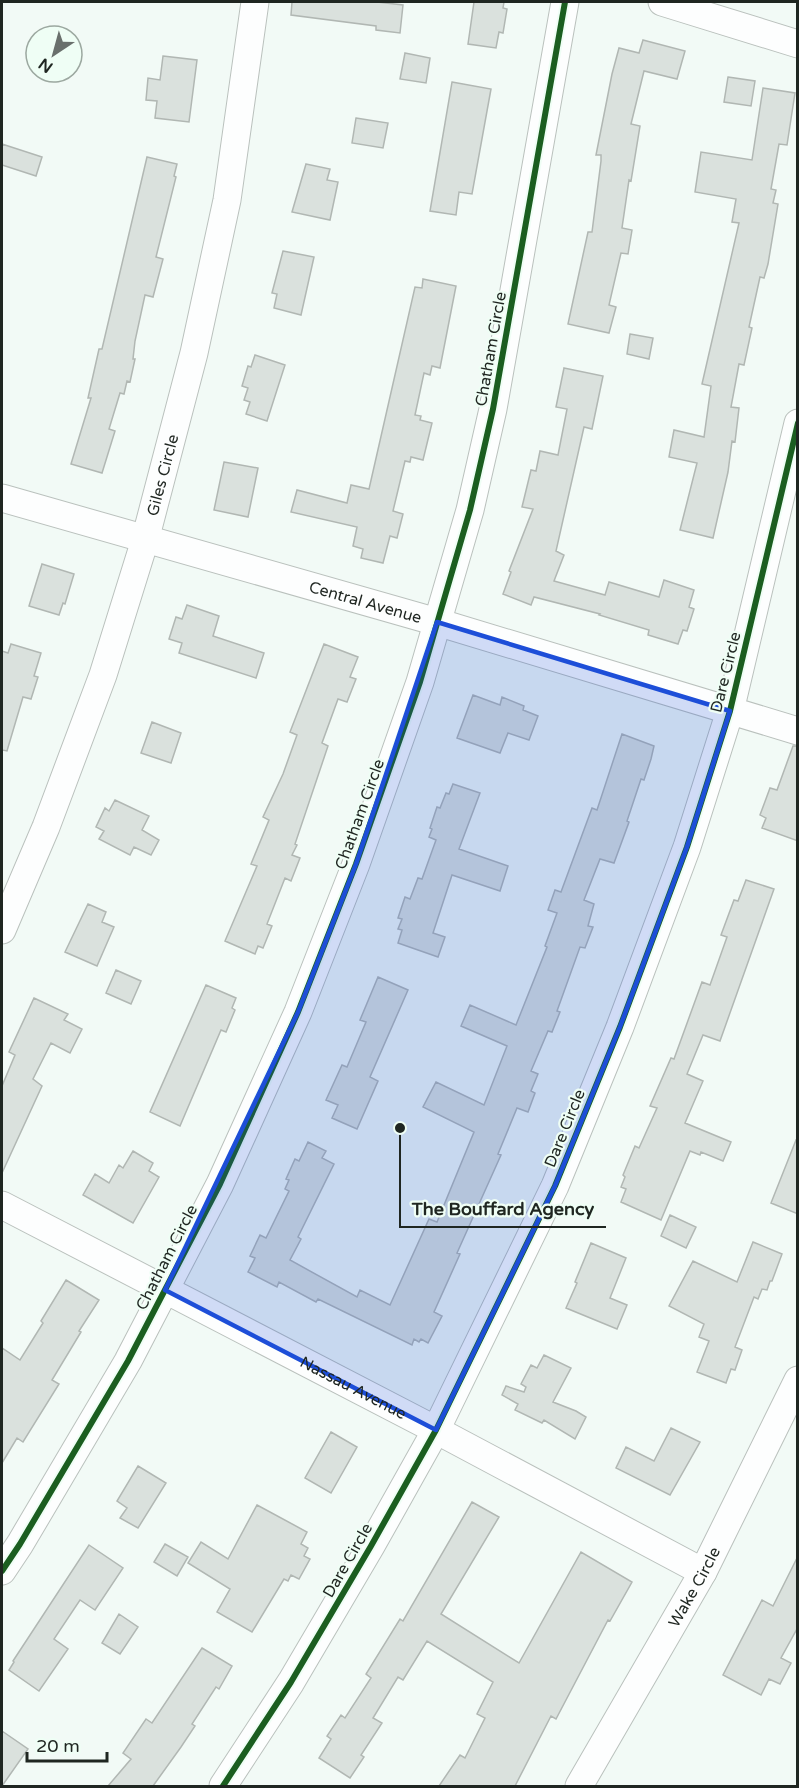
<svg xmlns="http://www.w3.org/2000/svg" width="799" height="1788" font-family="'Varela Round',sans-serif">
  <style>
    .building { fill: #dae1dd; stroke: #b1b7b3; stroke-width: 1.5 }
    .lines { fill: none; stroke-linecap: round; stroke-linejoin: round }
    .minor-casing { stroke: #bac1bd; stroke-width: 29 }
    .minor { stroke: #fdfefe; stroke-width: 27 }
    .cycleway-casing { stroke: #effef5; stroke-width: 10 }
    .cycleway { stroke: #1b5e20; stroke-width: 6 }
    .marked { fill: #1d4ed8; fill-opacity: 0.2; stroke: #1d4ed8; stroke-width: 4.5; stroke-linejoin: round }
    .labels { text-anchor: middle; stroke-width: 4.5; stroke-linejoin: round; paint-order: stroke }
    .street-label { font-size: 16px; fill: #1f2621; stroke: #effef5 }
    .leader { fill: none; stroke: #1f2621; stroke-width: 2 }
    .callout-dot { fill: #1f2621; stroke: #effef5; stroke-width: 2 }
    .callout-label { font-size: 18px; text-anchor: middle; font-weight: bold; fill: #1f2621; stroke: #effef5; stroke-width: 4.5; stroke-linejoin: round; paint-order: stroke }
  </style>
  <rect width="100%" height="100%" fill="#f2faf6"/>
  <path class="building" d="M292 2H377L403 5 400 33 376 30V26L291 15Z
    M474 2H504L503 8 507 9 503 33 499 32 496 48 468 44Z
    M643 40 685 51 677 79 644 71 631 124 640 126 631 181 629 180 622 228 632 230 628 254 621 253 609 305 616 307 609 333 568 324 588 232H592L601 161V155H596L612 74 619 48 639 53Z
    M405 53 430 58 426 83 400 79Z
    M163 56 197 60 189 122 155 118 157 101 146 100 148 78 160 80Z
    M728 77 755 81 751 106 724 102Z
    M452 82 491 89 472 194 459 192 456 215 430 211Z
    M763 88 795 93 787 145 779 144 771 189 776 190 773 203 778 204 768 264 764 278 760 277 749 327 752 328 744 365 739 364 731 407 739 408 735 442 732 441 728 472 713 538 680 530 697 463 669 457 674 430 704 437 711 386 702 384 739 223 732 222 736 199 695 192 701 152 752 160Z
    M356 118 388 123 383 148 352 143Z
    M2 144 42 157 36 176 2 165Z
    M147 157 177 164 174 176 176 177 156 257 163 259 153 297 145 295 135 341 133 359H135L130 382 127 381 124 394 120 393 109 429 115 431 102 473 71 464 91 398H88L99 349H102Z
    M306 164 330 169 327 180 338 182 330 220 292 212Z
    M283 251 314 257 301 315 274 308 277 294 272 293Z
    M423 279 456 286 440 368 432 366 430 375 424 373 415 415 421 416 420 420 432 423 423 460 411 457 410 462 405 461 393 511 403 514 397 538 390 536 383 563 361 558 363 549 353 546 357 527 291 512 297 490 347 503 351 485 369 489 415 287 422 288Z
    M630 334 653 338 649 359 627 354Z
    M255 355 285 365 267 421 246 414 250 402 244 400 248 388 242 386 248 366 251 367Z
    M564 368 603 376 592 429 584 427 556 551 564 555 554 581 605 595 609 582 659 597 664 580 694 590 689 607 694 609 687 631 683 630 678 644 648 635 649 630 599 615 600 614 534 597 531 605 503 594 511 572 509 571 533 509 522 507 531 470 536 471 540 451 558 455 567 409 556 407Z
    M224 462 258 468 248 517 214 510Z
    M42 564 74 574 65 604 63 603 59 615 29 606Z
    M187 605 219 616 213 636 264 653 256 678 179 653 182 643 169 639 176 617 182 619Z
    M11 644 41 653 34 676 38 677 31 699 23 697 7 751 2 750V651L8 653Z
    M324 644 358 657 350 677 356 679 347 702 338 699 322 743 328 746 295 844 297 845 292 855 300 858 291 881 285 878 267 924 272 926 263 948 258 946 255 954 225 941 257 866 251 864 269 820 263 817 283 774 297 735 290 732Z
    M473 695 500 705 502 697 524 706 523 710 538 716 529 740 508 733 500 753 457 738Z
    M152 722 181 733 171 763 141 753Z
    M622 734 654 746 651 759 644 780 641 779 627 821 629 822 614 863 600 859 584 900 594 904 588 926 593 927 585 948 580 947 557 1011 560 1012 552 1032 548 1031 531 1071 538 1074 531 1091 535 1093 528 1112 517 1108 498 1154 501 1155 457 1253 460 1254 434 1312 442 1316 428 1343 421 1339 419 1342 414 1339 412 1345 318 1299 316 1302 279 1282 277 1287 248 1272 255 1258 250 1256 260 1235 266 1238 289 1191 285 1189 289 1180 286 1179 295 1159 299 1161 308 1142 326 1151 322 1158 334 1164 298 1237 301 1239 290 1260 357 1297 360 1290 390 1305 429 1219 437 1222 474 1132 423 1107 436 1082 484 1105 507 1046 461 1026 470 1005 516 1025 547 947 545 946 557 913 548 910 555 890 561 892 592 808 597 810Z
    M793 746H798V841L762 828 766 818 760 815 770 788 777 790Z
    M453 784 480 793 459 849 508 866 500 891 452 875 433 933 445 937 438 957 398 943 402 930 398 929 402 919 398 918 405 897 410 899 418 878 422 879 436 840 429 837 432 829 430 828 437 807 440 808 446 793 449 794Z
    M115 800 149 816 142 830 159 840 151 855 134 847 130 855 99 839 104 831 96 827 105 808 109 811Z
    M746 880 774 889 720 1041 703 1035 687 1074 703 1081 685 1123 731 1142 723 1161 701 1152 700 1155 690 1151 661 1220 621 1202 626 1189 621 1187 625 1177 623 1175 635 1146 639 1148 657 1108 650 1106 671 1058 674 1059 702 982 710 985 727 937 721 935 734 900 738 901Z
    M88 904 106 912 102 922 114 927 97 966 65 952Z
    M116 970 141 981 131 1004 106 993Z
    M378 977 408 990 370 1077 378 1081 357 1129 332 1118 338 1105 326 1100 342 1065 347 1067 366 1022 360 1020Z
    M206 985 236 998 232 1008 235 1010 226 1032 221 1030 180 1126 150 1112Z
    M34 998 68 1014 64 1020 82 1029 70 1053 51 1043 33 1079 42 1086 2 1173V1086L15 1055 9 1052Z
    M796 1140 798 1141V1214L771 1203Z
    M133 1151 153 1163 149 1171 159 1177 133 1223 83 1195 95 1174 109 1183 119 1165 123 1168Z
    M670 1215 696 1227 686 1248 661 1236Z
    M753 1242 782 1254 772 1281H770L767 1290 762 1289 758 1299 754 1297 735 1347 742 1350 735 1370 731 1369 726 1383 697 1372 709 1341 699 1337 704 1324 669 1306 693 1261 737 1282Z
    M591 1243 626 1258 610 1298 627 1305 617 1329 566 1308 577 1283 575 1282Z
    M66 1280 99 1300 79 1331 81 1332 52 1380 59 1384 23 1442 17 1438 2 1463V1348L20 1360 43 1323 41 1321Z
    M544 1355 571 1368 553 1402 576 1411 586 1417 575 1439 544 1420 542 1423 515 1410 518 1404 502 1395 506 1386 524 1392 526 1387 521 1384 531 1365 537 1368Z
    M671 1428 700 1442 670 1495 616 1468 626 1447 654 1461Z
    M331 1432 357 1447 331 1493 305 1478Z
    M138 1466 166 1483 138 1528 120 1518 127 1508 117 1501Z
    M472 1502 499 1517 441 1614 519 1663 581 1552 632 1582 610 1621 608 1620 556 1719 551 1716 515 1786H439L460 1755 465 1758 485 1718 477 1714 493 1682 427 1641 403 1680 398 1677 373 1718 382 1723 361 1755 364 1757 350 1778 319 1758 331 1739 327 1736 341 1715 345 1718 371 1678 366 1674 400 1619 403 1621Z
    M257 1505 307 1532 301 1544 308 1548 304 1556 310 1559 299 1579 291 1575 288 1581 284 1579 252 1632 217 1612 230 1589 188 1563 201 1542 228 1559Z
    M165 1544 188 1557 177 1576 154 1562Z
    M89 1545 123 1568 95 1610 80 1600 54 1639 68 1649 39 1691 9 1670 14 1662 13 1661Z
    M798 1556V1627L781 1658 791 1663 780 1684 769 1679 761 1695 723 1675 762 1600 773 1606Z
    M119 1614 138 1627 120 1654 102 1643Z
    M202 1648 232 1666 219 1689 216 1687 192 1724 195 1726 181 1747 153 1786H108L131 1759 123 1753 146 1719 152 1723Z
    M2 1731 28 1749 2 1786Z"/>
  <g class="lines">
    <g class="minor-casing">
      <g id="minor">
        <path d="M662 2 798 44"/>
        <path id="s1" d="M2 498 437 622 798 731"/>
        <path id="s2" d="M2 930 46 827 103 675 145 540 194 353 227 200 255 2"/>
        <path id="s3" d="M2 1205 436 1430 703 1572"/>
        <path d="M2 1571 20 1544 128 1361 220 1184 298 1012 356 864 420 682 470 510 493 409 565 2"/>
        <path d="M223 1786 291 1682 371 1546 436 1430 555 1186 620 1027 687 847 730 711 798 423"/>
        <path id="s4" d="M579 1786 703 1572 798 1380"/>
      </g>
    </g>
    <use href="#minor" class="minor"/>
    <g class="cycleway-casing">
      <path id="cycleway" d="M2 1571 20 1544 128 1361 220 1184 298 1012 356 864 420 682 470 510 493 409 565 2
        M223 1786 291 1682 371 1546 436 1430 555 1186 620 1027 687 847 730 711 798 423"/>
    </g>
    <use href="#cycleway" class="cycleway"/>
  </g>
  <path class="marked" d="M437 622 730 711 687 847 620 1027 555 1186 436 1430 165 1290 298 1012 356 864Z"/>
  <g class="labels">
    <g class="street-label">
      <text transform="translate(490 349) rotate(-80)" y="6">Chatham Circle</text>
      <text dy="6" stroke="none"><textPath href="#s2" startOffset="483">Giles Circle</textPath></text>
      <text dy="6" stroke="none"><textPath href="#s1" startOffset="378">Central Avenue</textPath></text>
      <text transform="translate(725 672) rotate(-76)" y="6">Dare Circle</text>
      <text transform="translate(359 814) rotate(-70)" y="6">Chatham Circle</text>
      <text transform="translate(564 1128) rotate(-68)" y="6">Dare Circle</text>
      <text transform="translate(166 1257) rotate(-63)" y="6">Chatham Circle</text>
      <text dy="6" stroke="none"><textPath href="#s3" startOffset="396">Nassau Avenue</textPath></text>
      <text transform="translate(347 1560) rotate(-60)" y="6">Dare Circle</text>
      <text dy="6" stroke="none"><textPath href="#s4" startOffset="230">Wake Circle</textPath></text>
    </g>
  </g>
  <path class="leader" d="M400 1128L400 1227H606"/>
  <circle class="callout-dot" cx="400" cy="1128" r="6"/>
  <g class="callout-label">
    <text x="503" y="1215">The Bouffard Agency</text>
  </g>
  <rect width="799" height="1788" fill="none" stroke="#1f2621" stroke-width="6"/>
  <g transform="translate(54 54) rotate(216)"><circle r="28" fill="#effef5" stroke="#9ca8a0" stroke-width="1.5"/>
  <path d="M0-4.5L10 22L0 15L-10 22Z" fill="#69706c"/>
  <text y="-9" font-size="16" font-weight="bold" text-anchor="middle" fill="#1f2621">N</text>
  </g>
  <path d="M27 1752v9h80v-9" fill="none" stroke="#1f2621" stroke-width="3"/>
  <text x="36" y="1752" font-size="18" fill="#1f2621" stroke="#effef5" stroke-width="4.5" paint-order="stroke">20 m</text>
</svg>
